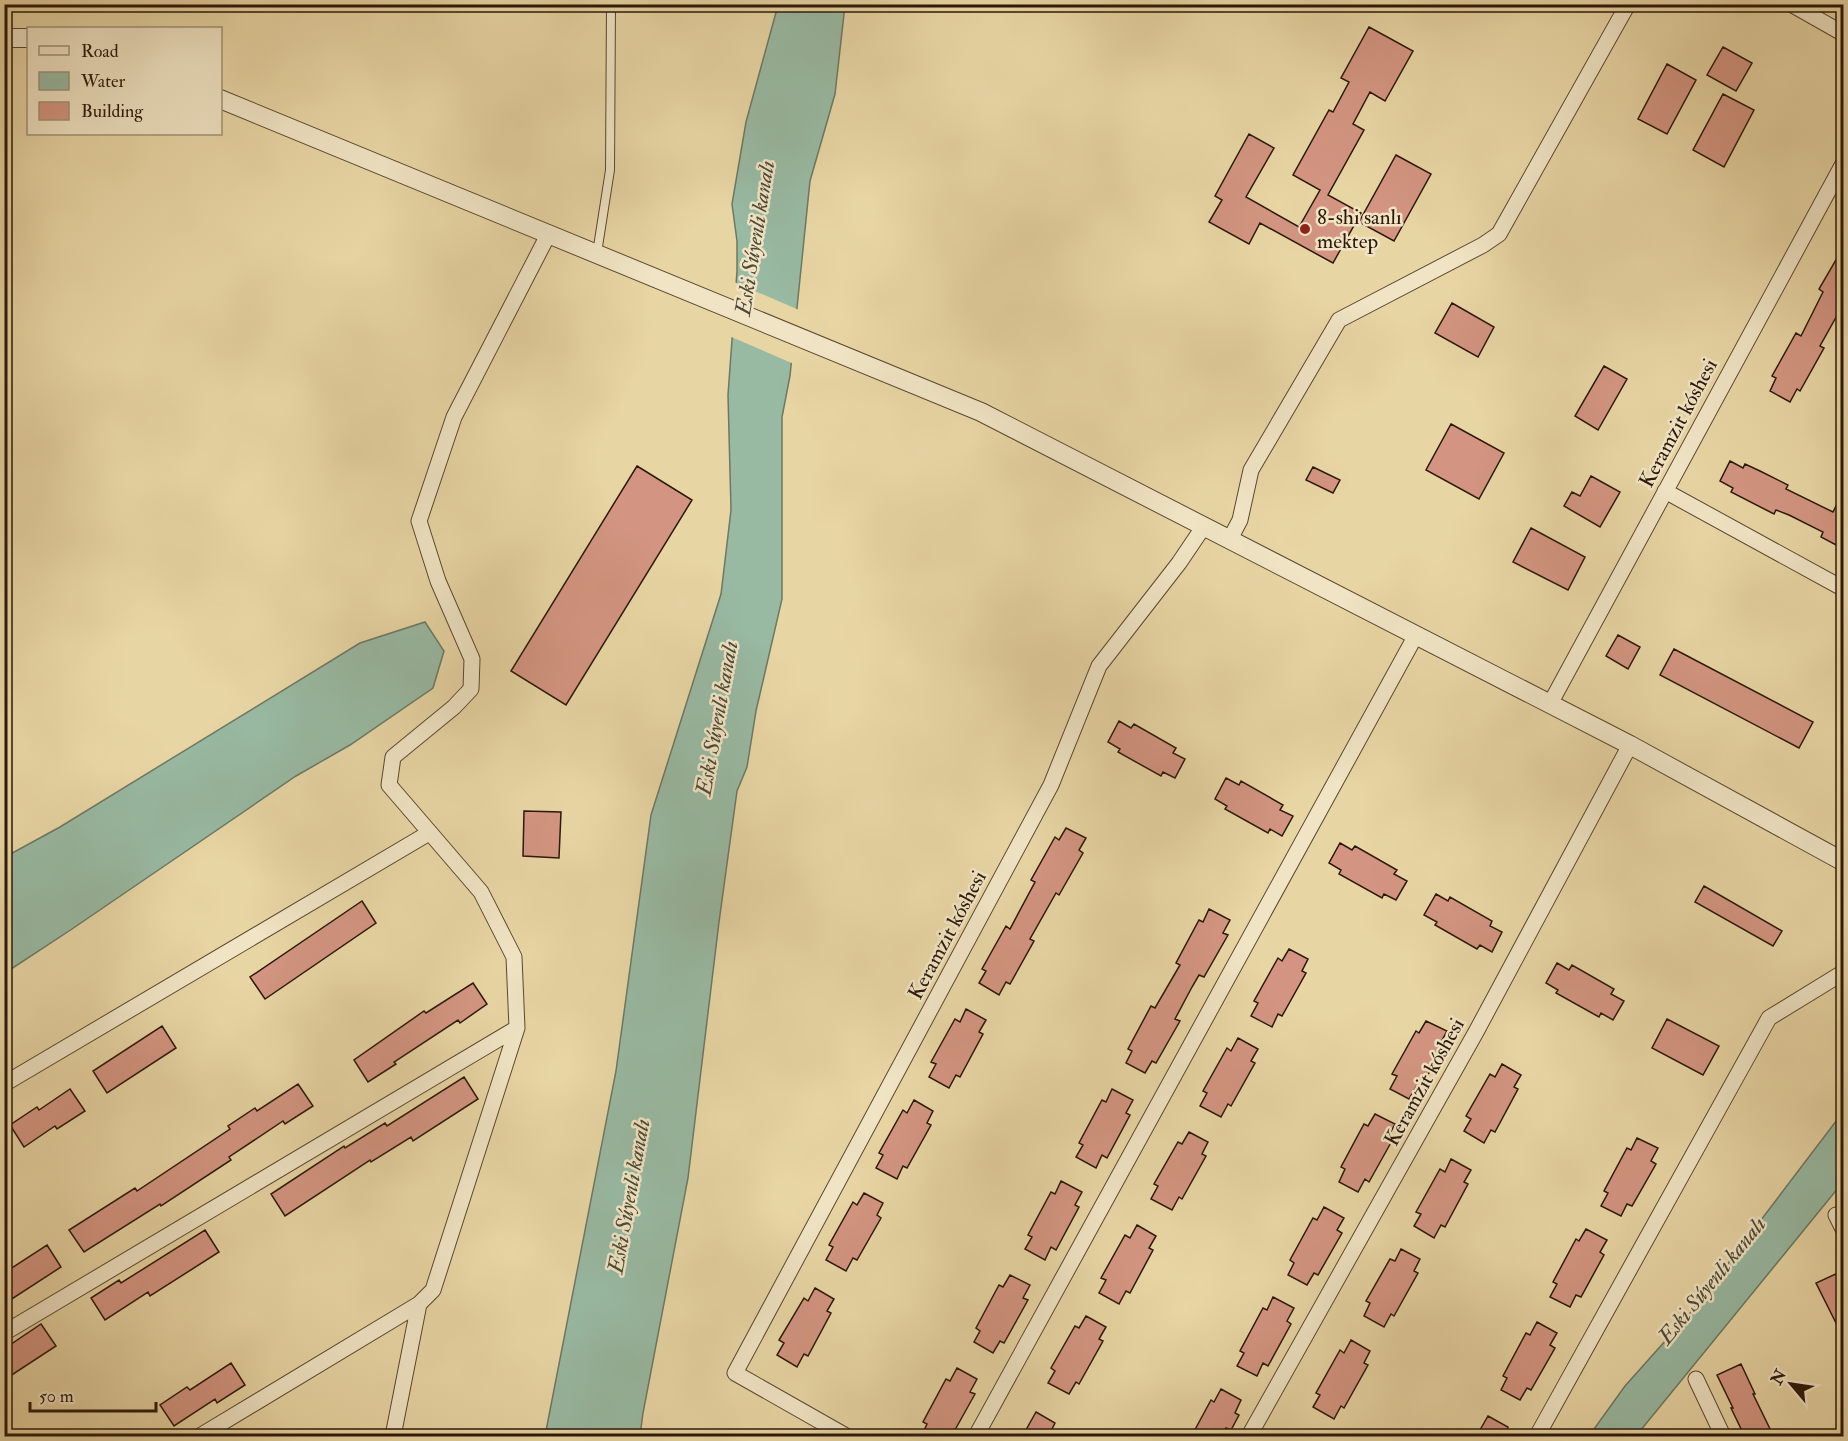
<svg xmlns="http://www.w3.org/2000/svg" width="1848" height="1441" font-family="'IM FELL Double Pica',serif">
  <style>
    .water { fill: #98b9a2; stroke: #6c7964; stroke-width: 1.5 }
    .pier { fill: #e8d5a4 }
    .building { fill: #d39581; stroke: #2b1907; stroke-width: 1.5 }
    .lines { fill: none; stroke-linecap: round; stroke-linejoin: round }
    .service-casing { stroke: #5a482e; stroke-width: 10 }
    .minor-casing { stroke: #5a482e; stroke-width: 17 }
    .tertiary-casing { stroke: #5a482e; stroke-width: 20 }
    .service { stroke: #f0e4c4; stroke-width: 8 }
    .minor { stroke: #f0e4c4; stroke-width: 15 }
    .tertiary { stroke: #f0e4c4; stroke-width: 18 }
    .poi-dot { fill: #8f2418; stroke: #f0e4c4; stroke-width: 2 }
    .labels { text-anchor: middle; stroke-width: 5; stroke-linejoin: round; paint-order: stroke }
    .poi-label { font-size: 21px; fill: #2b1907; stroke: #f0e4c4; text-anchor: start }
    .street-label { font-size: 21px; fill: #2b1907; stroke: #f0e4c4 }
    .water-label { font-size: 22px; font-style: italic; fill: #4c4936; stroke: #f0e4c4 }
  </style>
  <rect width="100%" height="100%" fill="#e8d5a4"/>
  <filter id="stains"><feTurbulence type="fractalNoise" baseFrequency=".00333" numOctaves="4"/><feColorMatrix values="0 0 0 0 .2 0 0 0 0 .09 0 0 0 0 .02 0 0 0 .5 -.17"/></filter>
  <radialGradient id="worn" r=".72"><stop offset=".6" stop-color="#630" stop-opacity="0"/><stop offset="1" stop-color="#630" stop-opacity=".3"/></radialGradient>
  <path class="water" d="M778 5H845L835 94 810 181 790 376 782 417V599L756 711 747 767 737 791 719 922 688 1178 643 1413 640 1436H545L616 1071 651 815 721 594 731 510 728 395 737 271V241L732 204 746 122Z
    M425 622 444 651 433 688 350 745 296 776 72 929 5 973V857L60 827 360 643Z
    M1843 1112V1182L1636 1436H1589L1625 1386 1691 1312Z"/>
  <path class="pier" d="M734 282 799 310 794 364 729 336Z"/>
  <path class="building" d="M1369 27 1413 51 1385 101 1370 92 1353 124 1364 130 1328 195 1361 213 1333 263 1260 223 1249 244 1209 222 1222 200 1215 196 1249 134 1274 148 1246 197 1299 227 1320 190 1293 175 1329 110 1333 112 1349 82 1341 78Z
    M1723 47 1752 63 1736 91 1707 75Z
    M1667 64 1696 80 1667 134 1638 119Z
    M1723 94 1754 110 1724 167 1693 150Z
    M1396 155 1431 174 1394 241 1359 222Z
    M1844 246V303L1820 346 1824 348 1800 391 1797 389 1790 402 1770 391 1776 378 1772 376 1796 333 1801 336 1823 292 1819 289Z
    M1452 303 1494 327 1478 357 1435 333Z
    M1604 366 1627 379 1598 430 1575 416Z
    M1451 424 1504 453 1479 499 1426 470Z
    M1730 461 1743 468 1745 464 1760 471 1788 485 1786 489 1833 512 1844 490V543L1838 540 1836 545 1821 537 1823 532 1789 515 1776 510 1774 514 1731 492 1733 488 1720 481Z
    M637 466 692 500 566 705 511 671Z
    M1313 467 1340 480 1333 493 1306 480Z
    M1591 476 1620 492 1600 527 1564 506 1572 492 1580 496Z
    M1531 528 1585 557 1568 590 1513 562Z
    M1618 635 1640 647 1628 669 1606 656Z
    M1674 649 1813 722 1799 748 1660 675Z
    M1119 721 1131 728 1134 724 1176 748 1173 753 1185 759 1175 778 1163 772 1161 776 1118 752 1120 749 1108 742Z
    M1226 778 1239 785 1241 781 1283 805 1280 810 1293 816 1282 836 1270 829 1268 833 1225 809 1227 806 1215 799Z
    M524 811 561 812 559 858 523 856Z
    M1066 828 1086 838 1079 850 1083 853 1059 895 1056 893 1030 939 1034 941 1010 984 1006 982 999 995 979 983 986 971 982 969 1006 926 1010 929 1035 882 1031 880 1055 837 1059 840Z
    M1340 843 1352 850 1355 846 1397 870 1394 874 1407 881 1396 900 1384 894 1382 898 1339 874 1341 870 1329 863Z
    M1704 886 1782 931 1773 946 1695 902Z
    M1436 894 1448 901 1450 897 1492 921 1490 926 1502 932 1492 952 1480 945 1477 949 1435 925 1437 922 1424 915Z
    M362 901 376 923 265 999 250 977Z
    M1209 909 1230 920 1223 933 1228 935 1204 977 1199 975 1192 987 1175 1019 1180 1021 1156 1063 1152 1061 1145 1073 1126 1063 1132 1051 1128 1049 1151 1006 1155 1008 1180 965 1176 963 1199 920 1203 922Z
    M1289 949 1308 959 1302 971 1306 973 1282 1016 1278 1014 1272 1027 1251 1016 1258 1003 1254 1001 1278 958 1282 961Z
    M1557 963 1569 970 1572 965 1614 989 1611 994 1624 1001 1613 1020 1601 1013 1599 1017 1556 993 1558 990 1546 983Z
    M473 983 487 1004 460 1023 458 1020 394 1062 396 1064 368 1082 354 1060 424 1011 426 1013Z
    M966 1009 986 1020 979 1032 983 1034 960 1077 956 1075 949 1088 929 1077 936 1064 931 1062 955 1019 960 1022Z
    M1667 1019 1719 1046 1703 1075 1652 1048Z
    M1426 1021 1447 1031 1440 1044 1444 1046 1420 1089 1416 1087 1409 1099 1390 1089 1397 1076 1392 1074 1416 1031 1419 1033Z
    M162 1026 176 1048 107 1093 93 1071Z
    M1238 1038 1258 1049 1251 1061 1255 1063 1231 1106 1228 1104 1221 1117 1200 1106 1207 1093 1203 1091 1227 1048 1231 1051Z
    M1502 1064 1521 1075 1514 1087 1518 1089 1495 1132 1491 1130 1484 1143 1464 1131 1471 1119 1466 1116 1490 1074 1495 1077Z
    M464 1077 478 1099 413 1141 411 1137 371 1162 370 1160 285 1216 271 1194 344 1146 345 1148 385 1123 387 1126Z
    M298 1084 313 1106 285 1124 283 1121 229 1157 231 1160 161 1206 160 1204 84 1252 69 1230 135 1188 137 1191 230 1129 228 1126 255 1108 257 1111Z
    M70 1089 85 1111 57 1129 55 1126 24 1147 10 1125 37 1107 39 1110Z
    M1112 1089 1133 1100 1126 1113 1130 1115 1107 1158 1102 1155 1096 1168 1076 1157 1083 1145 1079 1143 1102 1100 1106 1102Z
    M914 1100 933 1111 927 1123 931 1125 907 1168 903 1166 897 1179 876 1168 883 1155 879 1153 903 1110 907 1113Z
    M1375 1114 1395 1124 1388 1137 1393 1139 1369 1182 1365 1179 1358 1192 1339 1182 1345 1169 1341 1167 1364 1124 1368 1126Z
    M1189 1132 1208 1142 1202 1154 1206 1156 1182 1199 1179 1197 1172 1210 1151 1199 1158 1186 1154 1184 1178 1142 1182 1144Z
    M1637 1138 1658 1148 1651 1161 1656 1164 1632 1206 1627 1204 1621 1216 1601 1206 1608 1193 1604 1191 1627 1148 1631 1150Z
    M1451 1159 1471 1170 1464 1182 1468 1184 1445 1227 1441 1225 1434 1238 1414 1226 1421 1214 1416 1212 1440 1169 1445 1172Z
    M1061 1181 1082 1192 1075 1205 1079 1207 1056 1250 1051 1247 1045 1260 1025 1249 1032 1237 1028 1235 1051 1192 1055 1194Z
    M864 1193 883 1203 877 1215 881 1218 857 1260 853 1258 846 1271 826 1260 833 1247 829 1245 853 1202 857 1205Z
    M1324 1207 1344 1218 1337 1230 1342 1233 1318 1275 1314 1273 1307 1285 1288 1275 1294 1263 1290 1260 1313 1218 1317 1220Z
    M1137 1225 1156 1236 1149 1248 1153 1250 1130 1293 1126 1291 1119 1304 1099 1293 1106 1280 1101 1278 1125 1235 1130 1238Z
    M1586 1229 1607 1240 1600 1252 1604 1255 1581 1297 1576 1295 1570 1307 1550 1297 1557 1284 1553 1282 1576 1239 1579 1241Z
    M205 1230 219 1252 150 1296 148 1292 105 1320 91 1298 119 1280 121 1283Z
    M47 1245 61 1267 4 1304V1273Z
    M1401 1249 1420 1259 1414 1271 1418 1273 1394 1316 1391 1314 1384 1327 1364 1316 1370 1303 1366 1301 1390 1259 1395 1261Z
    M1840 1272 1844 1280V1339L1816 1283Z
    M1010 1275 1030 1285 1023 1298 1028 1300 1004 1343 1000 1341 993 1353 974 1342 980 1331 976 1328 999 1285 1003 1287Z
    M815 1288 834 1299 827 1311 831 1313 808 1356 804 1354 797 1367 777 1355 784 1343 779 1340 804 1298 808 1301Z
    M1273 1297 1294 1308 1287 1321 1291 1324 1268 1366 1263 1363 1257 1376 1237 1366 1244 1353 1240 1351 1263 1308 1267 1310Z
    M1086 1316 1106 1327 1099 1339 1103 1341 1079 1384 1076 1382 1069 1394 1048 1383 1055 1371 1051 1368 1075 1326 1079 1328Z
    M1537 1322 1557 1333 1550 1345 1555 1348 1531 1390 1527 1388 1520 1400 1501 1390 1507 1378 1503 1376 1526 1333 1530 1335Z
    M41 1324 56 1346 4 1380V1349Z
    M1351 1340 1370 1351 1364 1363 1368 1365 1344 1408 1341 1406 1334 1419 1313 1407 1320 1395 1316 1393 1340 1350 1344 1353Z
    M231 1363 245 1385 217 1403 215 1399 174 1426 160 1405 187 1387 190 1390Z
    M1741 1364 1755 1394H1753L1774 1437H1745L1731 1408H1733L1717 1375Z
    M957 1368 977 1379 970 1392 975 1394 951 1437H921L927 1424 923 1422 946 1379 950 1381Z
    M1221 1389 1241 1400 1235 1413 1239 1415 1231 1430 1226 1428 1221 1437H1191L1211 1400 1214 1402Z
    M1036 1412 1055 1423 1048 1437H1022Z
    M1488 1416 1508 1427 1503 1437H1476Z"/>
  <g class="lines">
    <g class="service-casing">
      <path id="service" d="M597 253 610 170 611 4"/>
    </g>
    <g class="minor-casing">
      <path id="minor" d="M1791 4 1844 34
        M1665 491 1844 589
        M1230 539 1240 520 1251 470 1339 320 1483 245 1499 234 1628 4
        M1550 704 1844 162
        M4 1084 429 833
        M1836 1215 1844 1231
        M4 1333 517 1028
        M1696 1379 1723 1436
        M200 1436 419 1304
        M393 1436 419 1304 433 1290 517 1028 514 957 481 892 389 785 393 757 454 707 471 689 472 659 438 581 419 521 454 417 548 235
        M846 1436 735 1373 1051 785 1099 666 1179 563 1204 526
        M976 1436 1416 635
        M1249 1436 1476 1032 1630 745
        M1537 1436 1769 1018 1844 972"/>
    </g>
    <g class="tertiary-casing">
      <path id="tertiary" d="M4 38H28
        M220 99 981 412 1630 745 1844 862"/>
    </g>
    <use href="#service" class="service"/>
    <use href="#minor" class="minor"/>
    <use href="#tertiary" class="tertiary"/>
  </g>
  <circle class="poi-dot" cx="1305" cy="229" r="6"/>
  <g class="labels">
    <g class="poi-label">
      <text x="1317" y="224">8-shi sanlı<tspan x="1317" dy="24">mektep</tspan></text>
    </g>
    <g class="street-label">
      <text transform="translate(1678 423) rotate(-62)" y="7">Keramzit kóshesi</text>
      <text transform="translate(947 935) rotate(-62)" y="7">Keramzit kóshesi</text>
      <text transform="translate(1424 1082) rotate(-61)" y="7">Keramzit kóshesi</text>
    </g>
    <g class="water-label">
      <text transform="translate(754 238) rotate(-81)" y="8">Eski Súyenli kanalı</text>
      <text transform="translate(716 718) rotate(-80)" y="8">Eski Súyenli kanalı</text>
      <text transform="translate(628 1196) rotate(-80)" y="8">Eski Súyenli kanalı</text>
      <text transform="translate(1711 1280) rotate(-51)" y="8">Eski Súyenli kanalı</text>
    </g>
  </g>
  <rect width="1848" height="1441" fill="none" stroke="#e8d5a4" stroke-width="24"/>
  <rect x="6" y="6" width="1836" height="1429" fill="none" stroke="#2b1907" stroke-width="3"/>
  <rect x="12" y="12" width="1824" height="1417" fill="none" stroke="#2b1907" stroke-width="1.5"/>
  <rect x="27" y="27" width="195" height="108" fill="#f0e4c4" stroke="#a19378" stroke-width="1.5"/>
  <rect x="39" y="46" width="30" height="9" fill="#f0e4c4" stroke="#a19378" stroke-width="1.5"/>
  <text x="81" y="57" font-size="18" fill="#2b1907">Road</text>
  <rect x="39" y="72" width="30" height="18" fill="#98b9a2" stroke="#a19378" stroke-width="1.5"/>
  <text x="81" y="87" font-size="18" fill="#2b1907">Water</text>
  <rect x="39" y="102" width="30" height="18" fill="#d39581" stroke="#a19378" stroke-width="1.5"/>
  <text x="81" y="117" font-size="18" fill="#2b1907">Building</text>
  <g transform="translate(1791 1384) rotate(299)" stroke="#f0e4c4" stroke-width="4.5" paint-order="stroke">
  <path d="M0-4.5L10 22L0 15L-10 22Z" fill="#2b1907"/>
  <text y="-9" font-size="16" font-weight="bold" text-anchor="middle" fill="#2b1907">N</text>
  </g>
  <path d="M30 1402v9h126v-9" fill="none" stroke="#2b1907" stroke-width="3"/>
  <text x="39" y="1402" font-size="18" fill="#2b1907" stroke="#f0e4c4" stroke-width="4.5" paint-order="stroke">50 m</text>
  <rect width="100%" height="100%" filter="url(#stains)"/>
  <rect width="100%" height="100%" fill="url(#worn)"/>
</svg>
